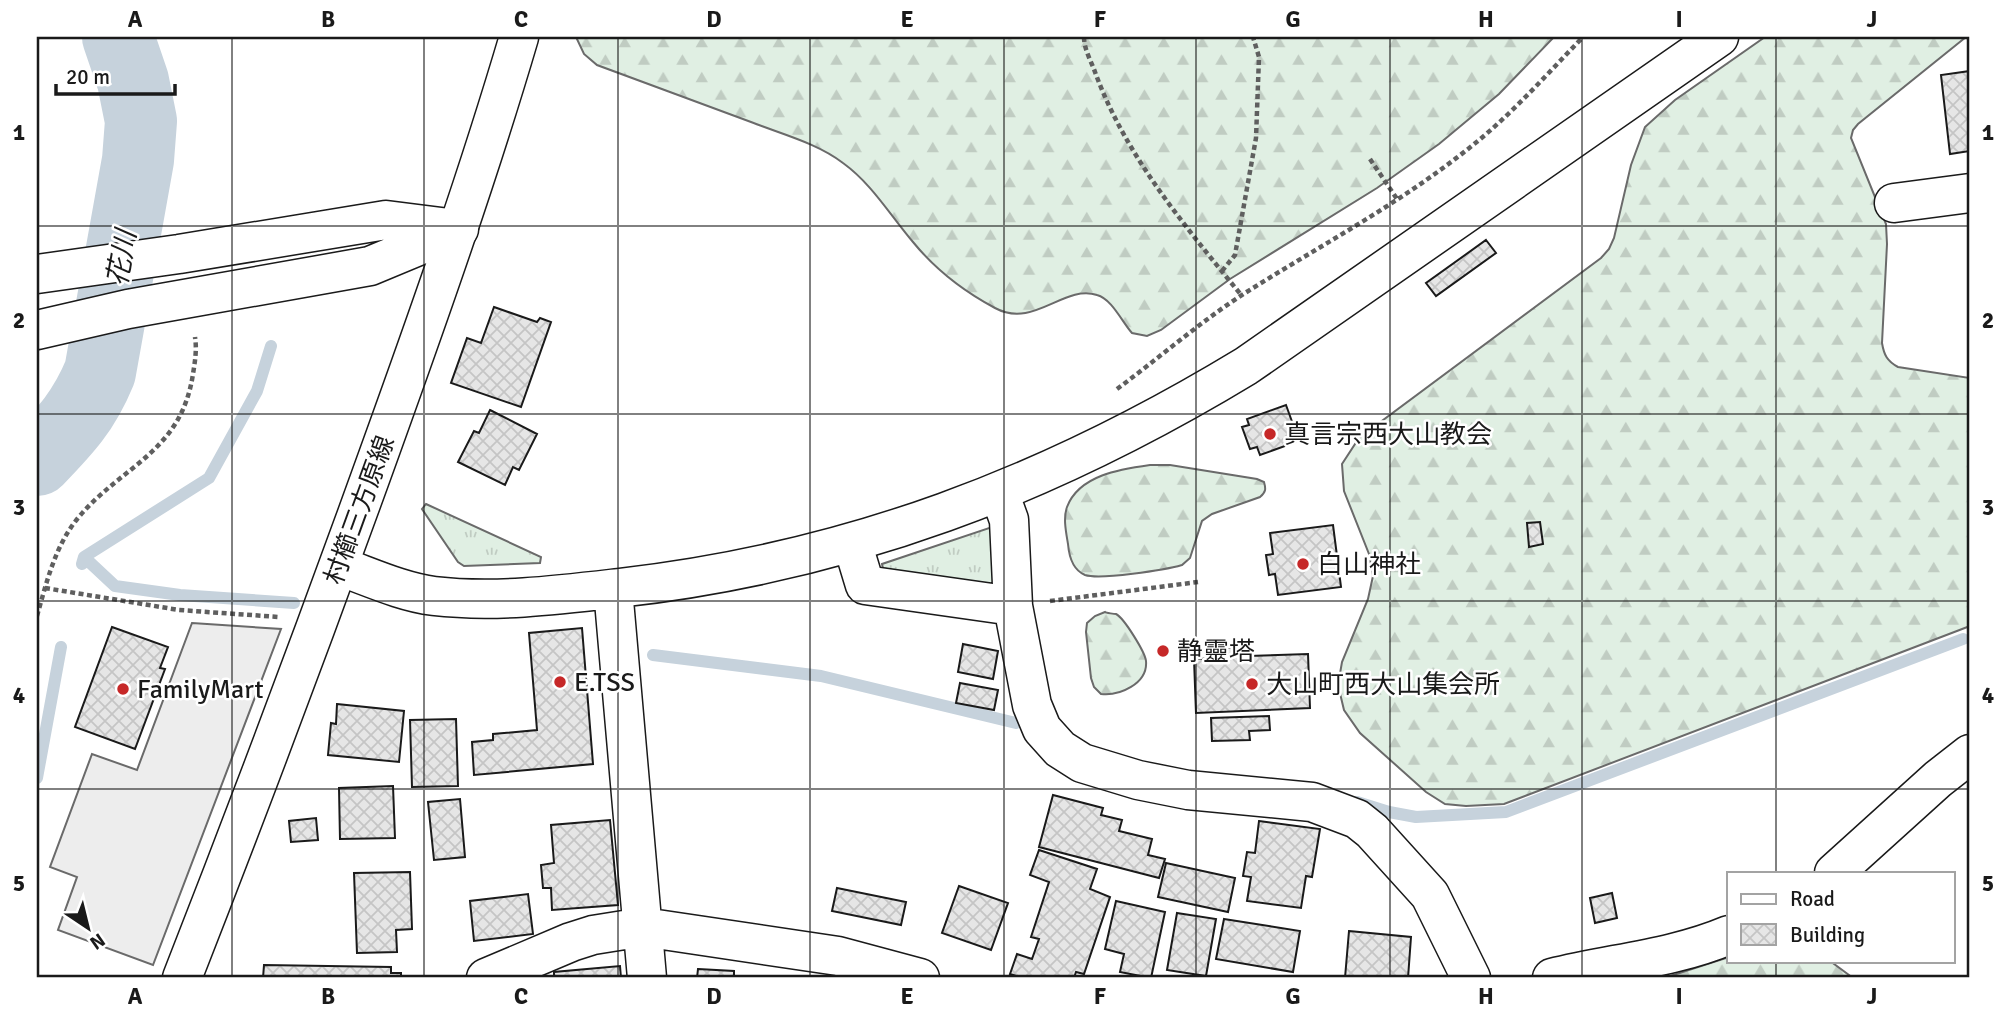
<svg xmlns="http://www.w3.org/2000/svg" width="2007" height="1015" font-family="Signika,'Noto Sans JP',sans-serif">
  <style>
    .grass { fill: url(#grass-tufts); stroke: #6a6a6a; stroke-width: 2 }
    .forest { fill: url(#forest-firs); stroke: #6a6a6a; stroke-width: 2 }
    .parking { fill: #ededed; stroke: #6a6a6a; stroke-width: 2 }
    .lines { fill: none; stroke-linecap: round; stroke-linejoin: round }
    .stream { stroke: #c6d2dc; stroke-width: 12 }
    .river { stroke: #c6d2dc; stroke-width: 72 }
    .building { fill: url(#building-cross-hatch); stroke: #1a1a1a; stroke-width: 2 }
    .minor-casing { stroke: #1a1a1a; stroke-width: 41 }
    .major-casing { stroke: #1a1a1a; stroke-width: 41 }
    .path { stroke: #5f5f5f; stroke-width: 4.5; stroke-dasharray: 5 3.5; stroke-linecap: butt }
    .minor { stroke: #fff; stroke-width: 38 }
    .major { stroke: #fff; stroke-width: 38 }
    .grid { fill: none; stroke: #1a1a1a; stroke-width: 2; stroke-opacity: 0.55 }
    .poi-dot { fill: #c62828; stroke: #fff; stroke-width: 2.5 }
    .labels { text-anchor: middle; stroke-width: 5; stroke-linejoin: round; paint-order: stroke }
    .poi-label { font-size: 26px; fill: #1a1a1a; stroke: #fff; text-anchor: start }
    .street-label { font-size: 26px; fill: #1a1a1a; stroke: #fff }
    .water-label { font-size: 28px; font-style: italic; fill: #1a1a1a; stroke: #fff }
    .neatline { fill: none; stroke: #1a1a1a; stroke-width: 2.5 }
    .grid-label { font-size: 23px; text-anchor: middle; font-weight: bold; fill: #1a1a1a }
  </style>
  <defs>
    <pattern id="grass-tufts" width="24" height="20" patternUnits="userSpaceOnUse" patternTransform="scale(1.75)"><rect width="24" height="20" fill="#e0efe3"/><path d="M3 7l-1-3M5 7V3M7 7l1-3M15 17l-1-3M17 17v-4M19 17l1-3" fill="none" stroke="#c0ccc2"/></pattern>
    <pattern id="forest-firs" width="22" height="20" patternUnits="userSpaceOnUse" patternTransform="scale(1.75)"><rect width="22" height="20" fill="#e0efe3"/><path d="M5 1l3.5 6h-7zM16 11l3.5 6h-7z" fill="#c0ccc2"/></pattern>
    <pattern id="building-cross-hatch" width="8" height="8" patternUnits="userSpaceOnUse" patternTransform="scale(1.75)"><rect width="8" height="8" fill="#e6e6e6"/><path d="M0 0l8 8M0 8l8-8" fill="none" stroke="#c5c5c5"/></pattern>
  </defs>
  <rect width="100%" height="100%" fill="#fff"/>
  <path class="grass" d="M426 504 541 557 540 563 464 566 458 562 422 509Z
    M995 526 997 579 988 587 884 573 882 564Z"/>
  <path class="forest" d="M576 37H1554L1499 94 1439 144 1377 188 1230 279 1161 330 1147 336 1132 333C1122 322 1112 299 1097 295 1064 284 1034 329 995 308 965 292 935 269 913 242 890 215 872 184 843 163 817 143 781 134 751 122 700 103 648 84 597 65L584 54Z
    M1765 37H1966L1858 124 1853 130 1851 138 1886 224 1887 244 1882 343C1884 355 1887 361 1898 367L1970 378V626L1504 804 1466 806 1445 804 1426 792 1360 733 1344 710 1338 685 1342 662 1368 599 1373 576 1369 554 1344 491 1342 464 1359 438 1601 258 1609 249 1614 238 1631 165 1645 127 1675 100Z
    M1150 465H1170L1257 479 1264 482C1266 489 1266 492 1260 497L1212 514 1202 521 1190 558 1182 565C1165 570 1100 580 1085 575 1073 570 1069 556 1068 544 1066 532 1063 518 1067 507 1079 475 1121 469 1150 465Z
    M1105 612C1106 613 1115 614 1116 614 1124 618 1145 652 1146 661 1148 684 1119 696 1101 694L1094 687 1091 678 1086 632 1087 623 1095 616Z
    M1729 957V961H1830L1853 978H1664Z"/>
  <path class="parking" d="M192 623 281 629 153 965 58 930 77 877 50 867 92 754 137 770Z"/>
  <g class="lines">
    <path class="stream" d="M84 557 115 586 180 595 294 603
      M82 564 84 557 209 478 257 391 271 346
      M653 655 821 676 1016 723
      M37 778 61 647
      M1357 802 1389 812 1416 817 1506 812 1963 639"/>
    <path class="river" d="M37 460C66 430 84 411 100 372L138 160 141 121 133 81 118 37"/>
  </g>
  <path class="building" d="M1970 71V151L1950 154 1941 75Z
    M1486 240 1496 253 1436 296 1426 283Z
    M494 307 537 322 540 318 551 322 521 407 451 383 467 338 481 343Z
    M1286 405 1299 441 1260 455 1257 447 1250 449 1242 427 1249 425 1247 419Z
    M490 410 537 434 519 470 513 467 505 485 458 462 474 431 479 433Z
    M1540 522 1543 544 1529 547 1527 523Z
    M1333 525 1341 587 1278 595 1275 574 1269 575 1266 555 1273 554 1270 533Z
    M112 627 168 647 160 668 165 669 135 749 75 727Z
    M582 628 593 764 474 775 472 742 493 740V734L537 730 529 633Z
    M963 644 998 651 993 679 958 672Z
    M1247 647 1248 656 1308 654 1310 708 1196 713 1194 659 1222 658V648Z
    M960 683 998 690 994 710 956 703Z
    M337 704 404 711 399 762 328 755 331 723 336 724Z
    M1269 716 1270 730 1249 731 1250 740 1212 741 1211 718Z
    M456 719 458 786 412 787 410 720Z
    M393 786 395 838 340 839 339 788Z
    M1053 795 1103 808 1101 815 1122 820 1119 831 1152 839 1148 855 1165 859 1159 878 1039 847Z
    M460 799 465 857 434 860 428 802Z
    M316 818 318 840 291 842 289 821Z
    M610 820 618 905 552 910 551 888H543L541 865 554 863 551 825Z
    M1259 821 1320 829 1312 877 1306 876 1301 908 1247 901 1251 877 1243 876 1247 852 1255 853Z
    M1039 850 1097 869 1090 889 1110 897 1084 974 1076 972 1074 978H1023L1010 974 1017 954 1032 959 1039 939 1031 937 1049 882 1030 875Z
    M1166 863 1235 878 1228 912 1158 897Z
    M410 872 412 929 396 930 397 952 357 953 354 873Z
    M959 886 1008 903 991 950 942 933Z
    M837 888 906 902 901 925 832 911Z
    M1612 893 1617 918 1595 923 1590 898Z
    M528 894 533 934 474 941 470 901Z
    M1116 901 1165 912 1151 978 1120 972 1124 954 1105 949Z
    M1177 913 1216 919 1206 976 1167 970Z
    M1224 919 1300 931 1293 972 1216 959Z
    M1349 931 1411 937 1408 978H1345Z
    M264 965 391 967V973H401V978H263Z
    M620 966 621 978H554V972Z
    M698 969 734 971V978H697Z"/>
  <g class="lines">
    <g class="minor-casing">
      <path id="minor" d="M1894 203 1970 193
        M37 274 179 254 386 220 457 229
        M37 330 128 309 370 266 459 229
        M999 492 1009 520 1013 606 1032 705 1042 729 1060 749 1082 763 1138 780 1188 790 1312 802 1357 819 1372 831 1430 895 1471 978
        M852 542 865 585 1013 606
        M339 566C370 577 402 592 434 596 495 603 559 595 619 588 849 562 1048 486 1246 366L1719 37
        M613 589 647 978
        M1834 873 1938 779 1970 754
        M486 978 571 942 593 935 643 927 838 956 920 978
        M1552 978C1612 963 1672 959 1729 935"/>
    </g>
    <g class="major-casing">
      <path id="major" d="M182 978C251 802 317 626 381 448 430 312 478 176 519 37"/>
    </g>
    <path class="path" d="M1084 37C1084 49 1091 61 1095 72 1126 157 1185 226 1242 296
      M1370 159 1397 199
      M1222 271 1235 255 1256 138 1259 57 1253 37
      M1117 389C1159 358 1200 322 1245 293 1326 242 1412 197 1485 135 1520 105 1551 70 1583 37
      M45 588 179 610 279 617
      M1050 601 1198 582
      M37 616C47 581 55 546 78 518 122 465 181 453 193 374 195 361 197 350 195 337"/>
    <use href="#minor" class="minor"/>
    <use href="#major" class="major"/>
  </g>
  <path class="grid" d="M232 37V978M424 37V978M618 37V978M810 37V978M1004 37V978M1196 37V978M1390 37V978M1582 37V978M1776 37V873M37 226H1970M37 414H1970M37 601H1970M37 789H1970M1776 961V978"/>
  <g class="poi-dot">
    <circle cx="1270" cy="434" r="7"/>
    <circle cx="1303" cy="564" r="7"/>
    <circle cx="1163" cy="651" r="7"/>
    <circle cx="560" cy="682" r="7"/>
    <circle cx="1252" cy="684" r="7"/>
    <circle cx="123" cy="689" r="7"/>
  </g>
  <g class="labels">
    <g class="poi-label">
      <text x="1284" y="443">真言宗西大山教会</text>
      <text x="1317" y="573">白山神社</text>
      <text x="1177" y="660">静靈塔</text>
      <text x="574" y="691">E.TSS</text>
      <text x="1266" y="693">大山町西大山集会所</text>
      <text x="137" y="698">FamilyMart</text>
    </g>
    <g class="street-label">
      <text transform="translate(359 510) rotate(-70)" y="9">村櫛三方原線</text>
    </g>
    <g class="water-label">
      <text transform="translate(121 258) rotate(-80)" y="10">花川</text>
    </g>
  </g>
  <rect width="2007" height="1015" fill="none" stroke="#ffffff" stroke-width="77"/>
  <rect x="1727" y="872" width="228" height="91" fill="#ffffff" stroke="#a3a3a3" stroke-width="2"/>
  <rect x="1741" y="894" width="35" height="10" fill="#ffffff" stroke="#a3a3a3" stroke-width="2"/>
  <text x="1790" y="906" font-size="21" fill="#1a1a1a">Road</text>
  <rect x="1741" y="924" width="35" height="21" fill="url(#building-cross-hatch)" stroke="#a3a3a3" stroke-width="2"/>
  <text x="1790" y="942" font-size="21" fill="#1a1a1a">Building</text>
  <g transform="translate(88 928) rotate(145)" stroke="#ffffff" stroke-width="5" paint-order="stroke">
  <path d="M0-5L12 26L0 18L-12 26Z" fill="#1a1a1a"/>
  <text y="-10" font-size="19" font-weight="bold" text-anchor="middle" fill="#1a1a1a">N</text>
  </g>
  <path d="M56 84v10h119v-10" fill="none" stroke="#1a1a1a" stroke-width="3.5"/>
  <text x="66" y="84" font-size="21" fill="#1a1a1a" stroke="#ffffff" stroke-width="5" paint-order="stroke">20 m</text>
  <rect x="38" y="38" width="1930" height="938" class="neatline"/>
  <g class="grid-label">
    <text x="135" y="27">A</text>
    <text x="328" y="27">B</text>
    <text x="521" y="27">C</text>
    <text x="714" y="27">D</text>
    <text x="907" y="27">E</text>
    <text x="1100" y="27">F</text>
    <text x="1293" y="27">G</text>
    <text x="1486" y="27">H</text>
    <text x="1679" y="27">I</text>
    <text x="1872" y="27">J</text>
    <text x="19" y="140">1</text>
    <text x="1988" y="140">1</text>
    <text x="19" y="328">2</text>
    <text x="1988" y="328">2</text>
    <text x="19" y="515">3</text>
    <text x="1988" y="515">3</text>
    <text x="19" y="703">4</text>
    <text x="1988" y="703">4</text>
    <text x="19" y="891">5</text>
    <text x="1988" y="891">5</text>
    <text x="135" y="1004">A</text>
    <text x="328" y="1004">B</text>
    <text x="521" y="1004">C</text>
    <text x="714" y="1004">D</text>
    <text x="907" y="1004">E</text>
    <text x="1100" y="1004">F</text>
    <text x="1293" y="1004">G</text>
    <text x="1486" y="1004">H</text>
    <text x="1679" y="1004">I</text>
    <text x="1872" y="1004">J</text>
  </g>
</svg>
